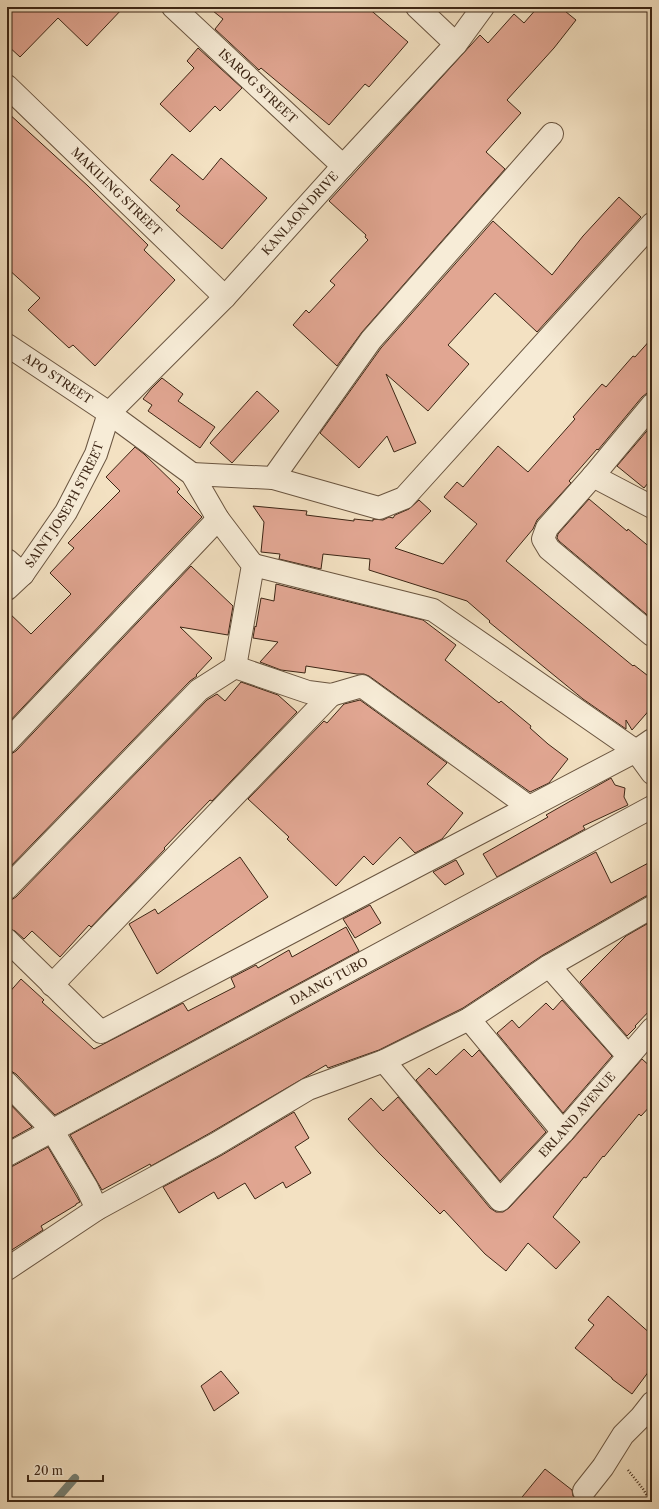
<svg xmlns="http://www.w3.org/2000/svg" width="659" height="1509" font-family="'Libre Caslon Text',serif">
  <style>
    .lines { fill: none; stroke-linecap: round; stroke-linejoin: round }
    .stream { stroke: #758176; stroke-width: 8 }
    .building { fill: #e1a692; stroke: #3d2615 }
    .minor-casing { stroke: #6a5540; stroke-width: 24 }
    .path { stroke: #3d2615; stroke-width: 2.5; stroke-dasharray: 1 2; stroke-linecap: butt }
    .minor { stroke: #f7ecd7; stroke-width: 22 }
    .labels { text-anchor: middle; stroke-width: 3; stroke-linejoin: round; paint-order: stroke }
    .street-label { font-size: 12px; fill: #3d2615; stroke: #f7ecd7 }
  </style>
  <rect width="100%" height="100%" fill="#f3e1c2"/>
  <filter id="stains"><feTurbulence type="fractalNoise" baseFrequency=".005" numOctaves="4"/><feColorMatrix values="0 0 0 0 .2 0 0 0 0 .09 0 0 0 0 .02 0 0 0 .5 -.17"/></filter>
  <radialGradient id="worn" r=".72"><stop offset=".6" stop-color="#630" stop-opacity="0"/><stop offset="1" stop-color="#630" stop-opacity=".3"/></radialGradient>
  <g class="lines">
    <path class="stream" d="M54 1502 75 1478"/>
  </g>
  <path class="building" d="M7 7H124L87 46 58 18 20 57 7 45Z
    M208 7H367L408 42 369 87 365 84 329 125 261 68 259 70 215 29 223 19Z
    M538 7H560L576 20 554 48 507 100 521 113 486 152 505 169 362 332 337 366 293 325 306 310 309 313 335 285 330 281 368 240 365 237 366 235 329 201 480 35 488 43 514 14 524 23Z
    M198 48 242 88 220 111 215 106 190 132 160 104 194 68 187 61Z
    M7 112 88 186 148 245 144 250 175 280 95 366 73 345 69 348 28 310 40 298 7 268Z
    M172 154 203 180 221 158 267 198 222 249 176 210 180 206 150 180Z
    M619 197 641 217 537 332 495 293 448 345 469 364 428 411 386 374 416 443 394 452 387 436 359 468 320 433 381 348 493 221 552 275 583 236Z
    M652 338V393H647L642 397 598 450 597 449 569 481 571 483 537 520 533 529 506 561 633 666 634 665 652 679V707L632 730 626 720V729L583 699 489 622 490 621 467 601 369 570 370 559 323 554 321 569 279 559 280 554 261 552 264 522 253 506 307 511 306 515 354 521V519L373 521V519L383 520 389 517 393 518 395 515 409 509 419 500 431 511 395 548 443 564 477 524 444 497 457 482 463 487 498 446 528 472 575 419 573 417 602 384 606 387 633 356 635 357Z
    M162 378 183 394 178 401 215 427 200 448 148 411 152 405 143 399 151 389Z
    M257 391 279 411 232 463 210 443Z
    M652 425V478L644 488 617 466Z
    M135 447 144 454 180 489 177 492 202 517 7 724V611L31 634 71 594 50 573 74 548 68 543 120 491 106 477Z
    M589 499 627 531 628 529 652 549V619L559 541 557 538 558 534Z
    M191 566 233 606 228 635 180 627 212 658 196 675 197 676 190 681 7 870V754H11L16 751Z
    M276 584 423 620 456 645 445 660 499 703 501 701 531 726 530 728 548 744 568 759 549 783 530 792 369 676 364 674H357L306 666 305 673 281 670 260 662 278 642 253 638 255 626 256 627 261 598 274 601Z
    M241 682 278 695 297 712 212 801 210 800 164 848 165 849 91 927 89 925 60 957 32 931 24 939 15 931 7 928V900H11L16 897 207 700 217 694 225 701Z
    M360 700 447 763 427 784 463 813 442 839 415 853 400 837 373 865 364 856 336 886 287 839 289 837 248 799 324 721 327 723 344 704Z
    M611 778 615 785 625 788 624 797 628 805 583 826 585 829 497 877 483 854 548 817 546 815Z
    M596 852 611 883 652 861V895L646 896 543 955 463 1008 379 1050 328 1068 326 1065 210 1133 151 1166 150 1164 102 1190 70 1135Z
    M240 857 268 897 157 974 129 924 155 909 158 914Z
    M456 860 464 874 445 885 433 872Z
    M370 905 381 923 355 938 343 919Z
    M652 921V1008L635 1026 636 1027 627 1036 580 982 626 936Z
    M346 927 359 951 55 1115 16 1074 11 1071H7V995L21 979 44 1000 42 1002 94 1049 183 1003 188 1011 235 987 231 978 256 965 258 968 289 950 292 957Z
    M562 1000 612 1056 563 1113 497 1033 512 1020 519 1028 546 1003 553 1010Z
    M464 1049 472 1057 479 1050 546 1132 500 1181 416 1080 429 1068 436 1075Z
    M642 1059 652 1068V1104L641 1116 639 1114 604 1157 603 1156 586 1178 584 1177 553 1217 580 1242 556 1269 528 1243 506 1271 485 1254 444 1210 440 1214 379 1153 348 1119 371 1098 383 1111 398 1097 490 1208 496 1212H503L509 1208 572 1140Z
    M7 1101 32 1127 7 1141Z
    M294 1112 309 1138 295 1147 311 1173 286 1188 283 1182 255 1199 245 1183 218 1199 214 1192 179 1213 163 1187 222 1155Z
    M48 1147 80 1202 76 1204V1205L41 1226 43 1230 7 1253V1167L13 1166Z
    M608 1296 652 1335V1367L632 1394 612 1379V1378L575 1348 594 1325 588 1320Z
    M221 1371 239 1393 214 1411 201 1386Z
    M545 1469 572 1490 573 1496 579 1502H518Z"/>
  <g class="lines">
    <g class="minor-casing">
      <g id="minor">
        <path id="s1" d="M173 7 343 166"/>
        <path d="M417 7 456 44"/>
        <path id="s2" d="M7 86 225 297"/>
        <path id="s3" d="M7 345 109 413 192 474 218 519 253 565 235 667"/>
        <path d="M652 405 593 476 547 528 543 539 549 549 652 635"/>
        <path d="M192 474 273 478 371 340 552 134"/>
        <path d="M593 476 652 507"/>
        <path d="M273 478 379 508 404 498 652 224"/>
        <path d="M7 560 23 574"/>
        <path d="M253 565 433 610 636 751 652 773"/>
        <path id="s4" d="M7 589 23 574 66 512 96 454 109 413 225 297 343 166 456 44 483 7"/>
        <path d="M7 742 218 519"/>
        <path d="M7 888 199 690 235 667 308 692 331 695 362 686 529 807"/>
        <path d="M7 940 101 1032 636 751 652 740"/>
        <path d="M549 966 628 1056"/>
        <path d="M52 985 331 695"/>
        <path d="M469 1019 563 1132"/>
        <path id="s5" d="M384 1061 500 1200 563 1132 652 1029"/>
        <path d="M7 1083 52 1130 87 1188 97 1209"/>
        <path id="s6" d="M7 1155 652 807"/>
        <path d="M7 1269 97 1209 216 1144 308 1089 384 1061 469 1019 549 966 652 907"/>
        <path d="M584 1491 603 1467 623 1435 641 1417 652 1403"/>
      </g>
    </g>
    <path class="path" d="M628 1470 643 1489 651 1502"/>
    <use href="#minor" class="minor"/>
  </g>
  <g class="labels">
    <g class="street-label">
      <text dy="4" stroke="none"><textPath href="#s1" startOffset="116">ISAROG STREET</textPath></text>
      <text dy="4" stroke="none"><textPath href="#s2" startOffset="152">MAKILING STREET</textPath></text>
      <text dy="4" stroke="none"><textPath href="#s4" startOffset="482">KANLAON DRIVE</textPath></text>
      <text dy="4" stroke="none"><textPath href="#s3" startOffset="61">APO STREET</textPath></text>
      <text dy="4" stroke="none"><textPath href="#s4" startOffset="103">SAINT JOSEPH STREET</textPath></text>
      <text dy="4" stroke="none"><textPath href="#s6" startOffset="366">DAANG TUBO</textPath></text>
      <text dy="4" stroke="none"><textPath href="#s5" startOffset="296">ERLAND AVENUE</textPath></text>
    </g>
  </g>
  <rect width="659" height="1509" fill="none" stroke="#f3e1c2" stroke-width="24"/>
  <rect x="8" y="8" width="643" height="1493" fill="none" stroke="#3d2615" stroke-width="2"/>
  <rect x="12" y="12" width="635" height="1485" fill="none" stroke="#3d2615"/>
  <path d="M28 1475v6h75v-6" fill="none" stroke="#3d2615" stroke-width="2"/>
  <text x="34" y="1475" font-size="12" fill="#3d2615" stroke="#f7ecd7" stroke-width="3" paint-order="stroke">20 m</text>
  <rect width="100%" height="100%" filter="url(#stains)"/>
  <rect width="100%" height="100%" fill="url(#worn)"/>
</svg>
